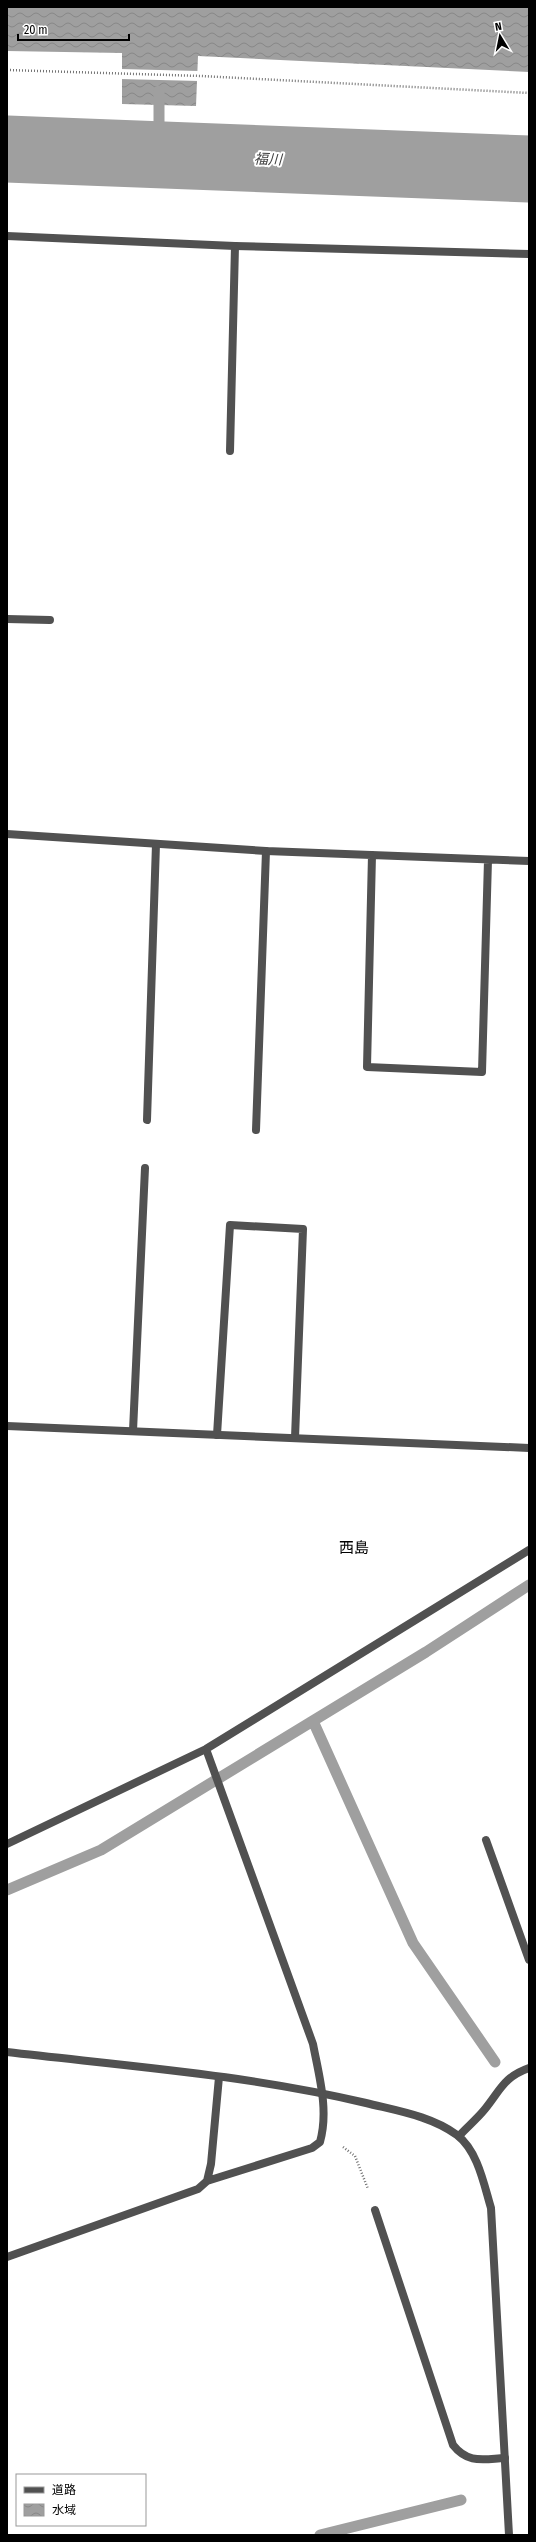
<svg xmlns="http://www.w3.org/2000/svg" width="536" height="2542" font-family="'Fira Sans Condensed','Noto Sans JP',sans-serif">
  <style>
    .water { fill: url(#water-waves) }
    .pier { fill: #fff }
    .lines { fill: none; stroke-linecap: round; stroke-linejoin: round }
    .stream { stroke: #9f9f9f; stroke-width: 11 }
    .river { stroke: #9f9f9f; stroke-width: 67 }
    .path { stroke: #737373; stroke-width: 2.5; stroke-dasharray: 1 2; stroke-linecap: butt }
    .service { stroke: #515151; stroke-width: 8 }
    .minor { stroke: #515151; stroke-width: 8 }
    .tertiary { stroke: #515151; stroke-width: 8 }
    .labels { text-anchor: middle; stroke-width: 4; stroke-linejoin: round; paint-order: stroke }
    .water-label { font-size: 14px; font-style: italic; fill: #404040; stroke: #fff }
    .quarter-label { font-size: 15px; fill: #000; stroke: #fff }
  </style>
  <defs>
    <pattern id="water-waves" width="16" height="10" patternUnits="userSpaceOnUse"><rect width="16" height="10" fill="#9f9f9f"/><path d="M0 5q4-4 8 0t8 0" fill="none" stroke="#878787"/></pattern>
  </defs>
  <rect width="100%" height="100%" fill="#fff"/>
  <path class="water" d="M7 7H529V72L198 56 196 106 122 104V53L7 51Z"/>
  <path class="pier" d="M120 69 199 71V81L120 79Z"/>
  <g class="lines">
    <path class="stream" d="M159 154V91
      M313 1721 413 1943 495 2062
      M7 1890 101 1850 426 1652 529 1585
      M320 2535 461 2500"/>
    <path class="river" d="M7 149 529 169"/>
    <path class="path" d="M7 70 201 76 529 93
      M343 2147 355 2156 368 2189"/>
    <path class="service" d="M230 451 235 246
      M7 619 50 620
      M147 1120 156 844
      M256 1130 266 851
      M133 1431 145 1168
      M217 1435 230 1225 303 1229 295 1438
      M375 2210 453 2445C468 2464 483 2459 505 2458"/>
    <path class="minor" d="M7 236 235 246 529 254
      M7 834 266 851 529 861
      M372 855 367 1067 482 1072 488 860
      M7 1426 529 1448
      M206 1749 313 2044C319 2076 329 2110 320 2142L312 2148 207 2181
      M486 1840 529 1960
      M7 1844 206 1749 529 1550
      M459 2136C467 2127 477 2119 485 2109 501 2089 504 2077 529 2068
      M7 2257 198 2189 207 2181 211 2164 219 2077"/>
    <path class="tertiary" d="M7 2052C127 2066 249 2075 366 2103 398 2111 431 2116 457 2135 478 2151 484 2185 491 2208L509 2535"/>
  </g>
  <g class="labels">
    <g class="water-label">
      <text transform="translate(268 159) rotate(2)" y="5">福川</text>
    </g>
    <g class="quarter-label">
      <text x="354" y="1553">西島</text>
    </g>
  </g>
  <rect width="536" height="2542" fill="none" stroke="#000000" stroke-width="16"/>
  <rect x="16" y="2474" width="130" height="52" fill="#ffffff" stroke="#999999"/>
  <rect x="24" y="2487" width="20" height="6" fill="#515151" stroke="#999999"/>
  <text x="52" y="2494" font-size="12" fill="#000000">道路</text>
  <rect x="24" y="2504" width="20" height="12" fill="url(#water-waves)" stroke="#999999"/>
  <text x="52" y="2514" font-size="12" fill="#000000">水域</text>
  <g transform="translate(500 36) rotate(350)" stroke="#ffffff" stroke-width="3" paint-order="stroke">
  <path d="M0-3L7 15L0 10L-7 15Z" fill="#000000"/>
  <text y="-6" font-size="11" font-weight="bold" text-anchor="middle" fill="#000000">N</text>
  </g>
  <path d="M18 34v6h111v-6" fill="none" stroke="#000000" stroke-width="2"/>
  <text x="24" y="34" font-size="12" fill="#000000" stroke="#ffffff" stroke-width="3" paint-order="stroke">20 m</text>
</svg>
